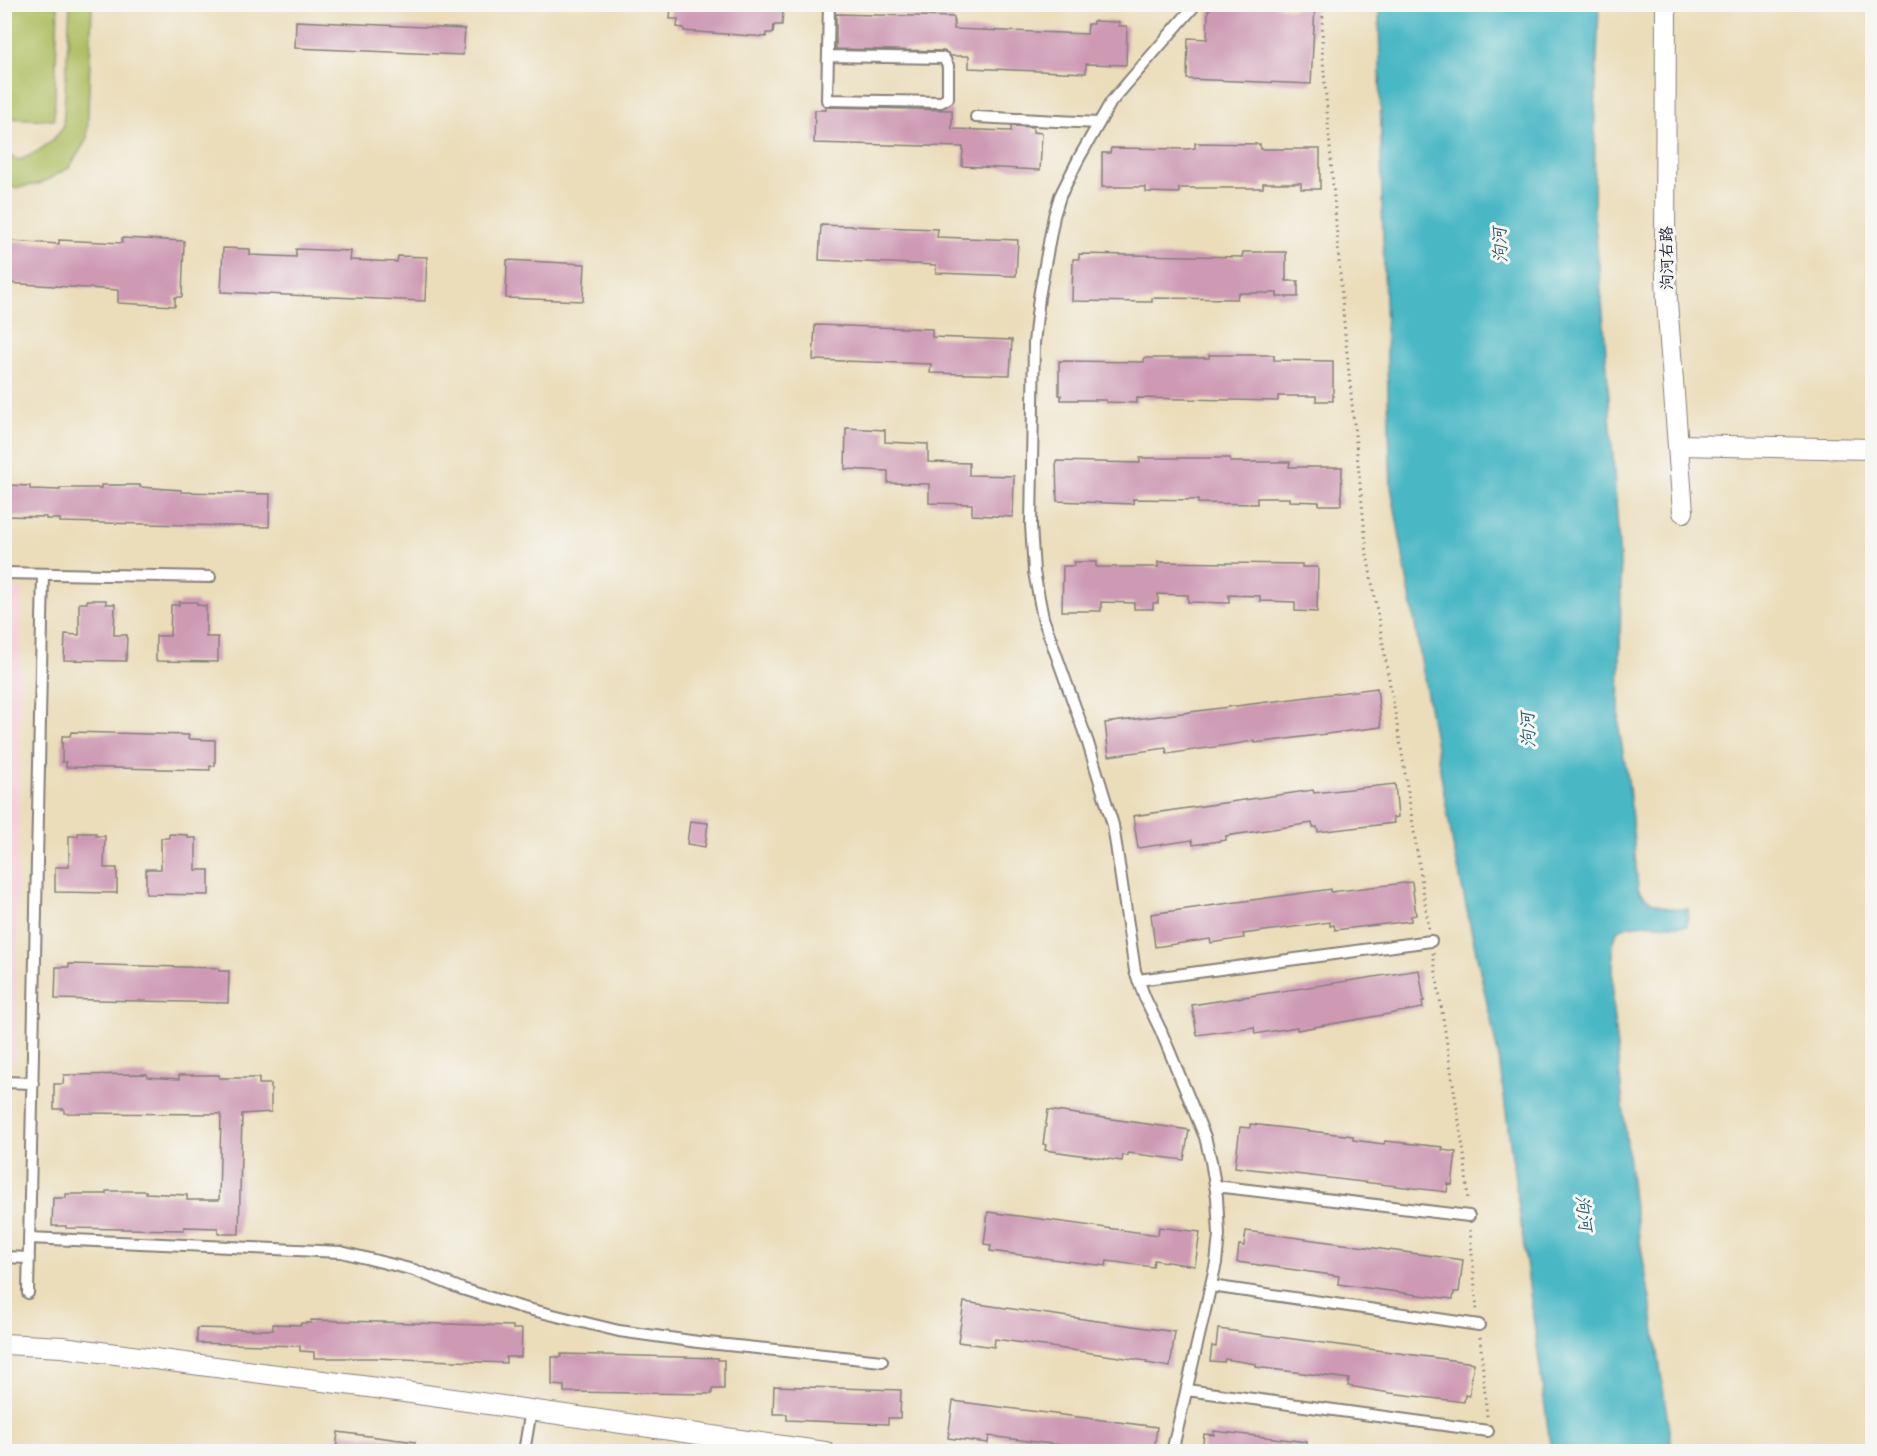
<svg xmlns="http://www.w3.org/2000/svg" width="1877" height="1456" font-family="Pangolin,'LXGW WenKai TC',sans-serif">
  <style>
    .built { fill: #f5cfdb }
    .green { fill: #aebe61; stroke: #68704e; stroke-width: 1.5 }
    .water { fill: #49b7c4; stroke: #366c80; stroke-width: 1.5 }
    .building { fill: #cd99b3 }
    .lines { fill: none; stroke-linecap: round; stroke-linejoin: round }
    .service-casing { stroke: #86807a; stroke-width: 14 }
    .minor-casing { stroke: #86807a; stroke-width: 22 }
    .path { stroke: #86807a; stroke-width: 3; stroke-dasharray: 1.5 4.5; stroke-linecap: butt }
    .service { stroke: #fff; stroke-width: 10 }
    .minor { stroke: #fff; stroke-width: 20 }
    .labels { text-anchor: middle; stroke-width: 6; stroke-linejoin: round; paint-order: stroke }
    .street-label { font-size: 16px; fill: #22223b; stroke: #f6f6f2 }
    .water-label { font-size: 18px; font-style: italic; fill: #325e72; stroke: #f6f6f2 }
  </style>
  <rect width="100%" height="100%" fill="#f6f6f2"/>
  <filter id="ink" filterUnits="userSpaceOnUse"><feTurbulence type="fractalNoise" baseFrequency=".0167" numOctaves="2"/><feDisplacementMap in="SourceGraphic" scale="12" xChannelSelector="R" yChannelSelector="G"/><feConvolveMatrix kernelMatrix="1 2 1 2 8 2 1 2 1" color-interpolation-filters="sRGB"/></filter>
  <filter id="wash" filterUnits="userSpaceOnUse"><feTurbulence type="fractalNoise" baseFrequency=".008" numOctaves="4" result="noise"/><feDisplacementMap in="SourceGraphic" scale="24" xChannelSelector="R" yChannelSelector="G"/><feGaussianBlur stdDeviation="1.35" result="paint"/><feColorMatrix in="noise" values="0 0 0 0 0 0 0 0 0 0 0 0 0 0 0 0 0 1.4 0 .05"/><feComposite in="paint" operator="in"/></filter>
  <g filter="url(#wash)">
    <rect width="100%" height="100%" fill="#ebddba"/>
    <path class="built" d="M4 589H22L15 1062H5Z"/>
    <path class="green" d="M5 4 58 5 54 120 5 118Z
      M70 5H92L87 139 69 168 39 184 15 188 5 185V155L20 160C38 152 51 144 63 128Z"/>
    <path class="water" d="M1379 5H1599L1595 112 1594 214 1604 325 1621 576 1619 729 1629 786 1638 889C1650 906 1669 910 1688 909L1687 926C1666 925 1635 920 1617 931L1613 945V1011L1633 1201 1652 1311 1672 1451H1551L1499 1059 1453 845 1391 486 1382 205Z"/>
    <g id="blocks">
      <path class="building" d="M671 4H714L783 11 782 25H774L773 33H766V37L684 31V28L677 27 678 19H670Z
        M1216 4H1271L1290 9 1315 6 1311 84 1187 79 1188 38 1207 39 1208 11Z
        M836 14 954 17V29L1087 34 1088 24H1093V21L1119 22V26H1127L1126 65 1086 64V73L969 68V56H951L944 51 836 49Z
        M296 21 465 29 463 55 295 48Z
        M826 107 952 110V129L1011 131V126L1033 127V132L1042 133 1040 170 962 166 963 147 814 143 815 110H826Z
        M1195 143 1260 144V149H1320V189H1301V183H1263V188H1179V193L1146 192V187H1102V153H1110L1111 148 1187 149 1195 148Z
        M821 225 938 229 937 237 1018 240 1016 276 936 273V265L819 260Z
        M122 238 184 241 182 297H175V306L118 303V290L7 283V277H4V256L9 257 10 241 59 244V240L122 243Z
        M223 248 250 249V255L296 257V249L351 251 350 260 397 262 398 256 427 257 425 301 221 292Z
        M1243 252H1286V281H1298V297H1277V293H1238L1237 299 1152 298V302L1072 301 1073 259H1079V254L1242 257Z
        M507 260 585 264 583 301 506 298Z
        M815 325 932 329V337L1012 340 1010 375 930 373 931 364 813 360Z
        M1209 355H1274V360L1333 361V401H1316V396H1278V401L1137 398V403L1106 402V400H1061V395H1059V361L1144 362V358H1209Z
        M846 428 885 430V442L928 444V462L969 463V475L1014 476 1013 517 972 515V504L929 503V484L888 483V471L845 469Z
        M1140 458H1230V462H1290L1289 467H1342L1341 505H1319V502L1289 501V498H1257V504L1198 503V500L1133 499V504L1057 501 1056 461 1140 463Z
        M7 485 30 486V489L60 490V488H101V485H140V487L181 490V492L270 494 269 527 60 522V519H46V517L4 516V489H7Z
        M1074 562H1096V567H1158V562L1302 564V567H1318L1317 612 1295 611V602L1260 601V596L1229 595V603L1188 602V595L1158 594V603H1153V609H1134V603L1101 602V611H1062L1063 566H1074Z
        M87 600H106V604H115L114 635H127L126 661 64 660 65 634 79 635V603H87Z
        M179 602H197V605L206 606V637H218V662L156 661V636H170L171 605H179Z
        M1377 688 1381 727 1255 743V741L1167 754 1166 748 1109 756 1105 723Z
        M71 732 189 735 188 739 215 740V766H210V770L66 767V762H62V736H70Z
        M1395 784 1398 817 1393 818 1394 823 1318 832 1317 827H1313L1312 823 1226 836V840L1193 845 1192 840 1138 848 1133 816 1313 790 1314 793Z
        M690 821 708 823 705 847 687 844Z
        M78 833H96V836H105L104 868H117V893L55 892V867H69V836H78Z
        M169 834 188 835V838H196V870H209V895L146 894V869H161V838H169Z
        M1412 882 1416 915 1411 916V921L1335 930 1334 925 1330 926V922L1243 934 1244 938 1211 943 1210 939 1155 947 1151 914 1331 889V892Z
        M69 964 218 968 219 971H229L228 1003 55 999 56 967H69Z
        M1419 970 1424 1001H1422L1423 1008 1297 1030V1027L1255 1034 1254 1027 1197 1035 1192 1005Z
        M147 1074V1077L179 1079V1075H219V1078H259V1084H271V1112L242 1114 239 1234H218V1228L184 1227V1230L123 1229 66 1228V1226H52L53 1198H66V1194H106V1191H146V1193L187 1195V1200H219L221 1114 64 1113V1109H54V1084H63L64 1075Z
        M1048 1110 1189 1130 1184 1160 1128 1153V1156L1123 1155 1122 1161 1045 1150 1046 1145 1043 1144Z
        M1250 1124 1353 1136V1140L1384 1144 1385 1141 1443 1147 1442 1150 1456 1152 1452 1185 1448 1184 1447 1192 1235 1167 1240 1127 1250 1128Z
        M988 1212 1158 1235 1159 1227 1200 1232 1195 1266 1154 1260 1153 1267 1107 1261 1106 1266 990 1251 991 1245 984 1244Z
        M1246 1231 1463 1260 1459 1292H1454L1453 1299 1419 1295 1338 1284 1339 1276 1237 1262 1239 1245 1244 1246Z
        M964 1302 1175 1332 1170 1367 1146 1363 1147 1361 995 1339 994 1347 958 1342Z
        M311 1320 513 1326V1329H522L521 1357H506V1363L375 1358H314V1352L300 1351V1346L197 1343V1328L273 1330V1324L301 1325V1323H311Z
        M1218 1329 1474 1363 1469 1396 1465 1395 1464 1402 1390 1393 1348 1386 1349 1379 1256 1367V1364L1225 1359 1224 1362 1210 1361 1212 1346 1216 1347Z
        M561 1354 718 1358V1360H724V1389H712V1394L564 1392V1386L552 1385V1357H561Z
        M774 1386 901 1390 900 1418H888V1424L787 1420V1414H773Z
        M953 1401 1157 1427 1154 1452H1114L989 1436 988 1443 948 1438Z
        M1214 1431 1307 1442 1306 1452H1202L1204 1434 1214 1435Z
        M338 1432 415 1442 414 1452 336 1450Z"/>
    </g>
  </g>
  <g filter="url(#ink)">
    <use href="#blocks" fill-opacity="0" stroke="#86807a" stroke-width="1.5"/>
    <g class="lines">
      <g class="service-casing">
        <path id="service" d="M828 56 944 58 948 66V98L941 102 827 100 829 4
          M976 117 1098 123
          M4 573 210 577
          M1138 980 1431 941
          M4 1082 33 1083
          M1215 1186 1469 1216
          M29 1238 341 1252 414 1270 462 1289 520 1307 619 1331 698 1342 882 1361
          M4 1257 29 1258
          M1211 1286 1479 1325
          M28 1293 43 574
          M1187 1390 1488 1431
          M524 1452 531 1410
          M1172 1452 1216 1263 1219 1235 1217 1197 1211 1161 1205 1137 1161 1031 1145 998 1135 971 1113 825 1088 743 1043 618 1034 572 1031 525 1034 343 1039 297 1054 216 1060 196 1079 158 1111 102 1196 4"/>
      </g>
      <g class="minor-casing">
        <path id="minor" d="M1666 4 1665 250 1667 302 1683 512
          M1678 445 1872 449
          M4 1344 62 1347 369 1387 825 1452"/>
      </g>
      <path class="path" d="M1323 4 1322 47 1344 323 1367 554 1401 747 1429 929
        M1433 953 1465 1161 1468 1202
        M1470 1230 1477 1310
        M1480 1337 1487 1417"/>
      <use href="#service" class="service"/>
      <use href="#minor" class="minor"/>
    </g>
  </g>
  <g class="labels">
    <g class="street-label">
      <text transform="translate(1666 258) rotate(-91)" y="6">泃河右路</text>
    </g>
    <g class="water-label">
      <text transform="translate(1500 245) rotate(-93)" y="6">泃河</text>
      <text transform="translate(1528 730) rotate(-93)" y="6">泃河</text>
      <text transform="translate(1584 1213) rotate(83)" y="6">泃河</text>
    </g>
  </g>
  <rect width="1877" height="1456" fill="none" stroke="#f6f6f2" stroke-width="24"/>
</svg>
